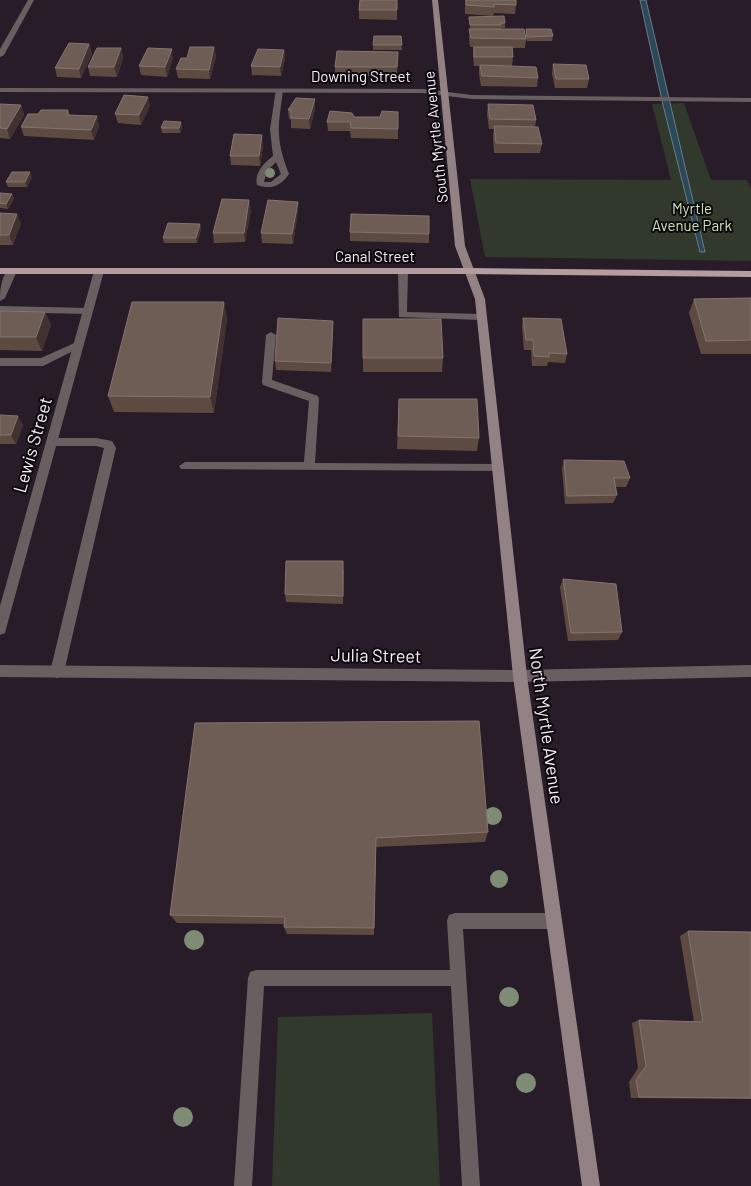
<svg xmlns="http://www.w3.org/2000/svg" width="751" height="1186" font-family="Barlow,sans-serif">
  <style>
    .green { fill: #30392b }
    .water { fill: #2c4959; stroke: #697b89 }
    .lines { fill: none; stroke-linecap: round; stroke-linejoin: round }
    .lane { fill: #6a5f60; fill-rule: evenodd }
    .street { fill: #6a5f60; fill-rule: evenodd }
    .secondary { fill: #938283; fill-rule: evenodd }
    .primary { fill: #b39d9f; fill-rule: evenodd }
    .tree { fill: #7e8b75 }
    .wall { fill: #5d4b42 }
    .shaded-wall { fill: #413130 }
    .building { fill: #6d5d55; stroke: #83746f }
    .labels { text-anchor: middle; stroke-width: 4; stroke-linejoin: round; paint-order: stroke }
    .far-street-label { font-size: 15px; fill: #f8eff8; stroke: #0e090e }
    .far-park-label { font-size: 15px; fill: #c4e5b4; stroke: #0e090e }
    .street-label { font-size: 18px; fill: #f8eff8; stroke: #0e090e }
  </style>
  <rect width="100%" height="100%" fill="#291c29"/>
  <path class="green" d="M684 103 711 180H747L751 189V261L485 257 470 179 671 180 652 104Z
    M432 1013 440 1186H272L278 1017Z"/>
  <path class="water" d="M640 0H646L705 252H700L663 105Z"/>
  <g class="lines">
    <path class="lane" d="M276 89 283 91C278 128 275 138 289 174 281 186 271 190 257 185 254 173 264 163 273 156L270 129ZM276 162 281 174 271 182H264L267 171Z
      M12 268 17 271 5 298 0 301C0 291 1 272 12 268Z
      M403 269 408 272 407 312 481 314 486 317 481 320 399 317 398 272Z
      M0 306 88 308 93 311 88 314 0 312Z
      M271 332 276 335 272 380 318 396 319 399 315 463 497 464 501 465 503 468 501 471 181 469 179 466 185 462H304L309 401 263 385 262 382 266 335Z
      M79 341 83 342V346L43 366H0V358H41Z
      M52 438H96L112 441 116 448 64 672 62 676 57 678 52 676 50 672 104 448 96 446H52L46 442Z
      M455 913H554L560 915 562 921 560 927 554 929H463L480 1186H462L451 986H264L252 1186H234L248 978 250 972 256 970H450L447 921 449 915Z"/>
    <path class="street" d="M28 0H34L4 55 0 57V49Z
      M0 88 423 89 472 95 751 98V102L472 99 423 93 0 92Z
      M99 268 104 271 6 629 5 633 0 635V606L94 271Z
      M0 665 520 670 751 665V677L520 682 0 677Z"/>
    <path class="secondary" d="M432 0H438L465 246 485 299 527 676 600 1186H582L513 676 475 299 455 246Z"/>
    <path class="primary" d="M0 268H470L751 271V277L470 274H0Z"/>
  </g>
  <g class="tree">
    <circle cx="270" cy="173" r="5"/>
    <circle cx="493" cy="816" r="9"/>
    <circle cx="499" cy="879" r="9"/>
    <circle cx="194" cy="940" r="10"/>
    <circle cx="509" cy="997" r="10"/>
    <circle cx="526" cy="1083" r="10"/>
    <circle cx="183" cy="1117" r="10"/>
  </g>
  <path class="wall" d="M397 0V20L359 19V10Z
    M465 0H516V5L515 14 494 13 493 16 465 14Z
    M469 17 505 23V28H501V29L526 38V29L553 36 552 41H527L526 39 525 48H513V57L512 66 538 78 537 87 481 86 479 74V66H474L473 56V47H470L469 38 470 29Z
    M401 36 402 50H373V45Z
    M89 44 92 54 81 78 57 77 55 68Z
    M214 47 216 57 210 79 178 78 176 69 187 58Z
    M121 48 123 58 117 77 90 76 88 67Z
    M284 50 285 59 281 76 252 75 251 66Z
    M398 52 397 76H335V67Z
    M173 58 167 77 141 75 139 66Z
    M553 64 589 79 587 88H555L552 74Z
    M0 104 21 105 24 115 10 139 0 138Z
    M488 104 536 120 535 127 542 144 540 153H494L493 136 494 129H489L487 114Z
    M150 106 141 125 118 123 115 114Z
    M315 109 310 129 291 128V120L289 119 288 110Z
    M68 110 70 115 97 116 99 126 94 140 24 136 21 127 38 114Z
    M398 112V139L351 138 350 131H328L327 122 354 117H380Z
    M181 122 182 127 180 133H162L161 128Z
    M263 145 260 166 231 165 230 156Z
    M32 177 27 187H8L6 182Z
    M0 193 12 194 14 199 8 209 0 208Z
    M298 202V211L293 244 262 243 261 233Z
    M251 210 245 242 214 243 213 233Z
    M0 213 21 223 13 245H0Z
    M200 224 201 229 197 243H164L163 238Z
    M350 232 429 234V243L350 241Z
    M751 298V354H701L689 313 694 299Z
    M224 302 227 319 214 413 114 412 108 396Z
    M0 311 45 312 51 325 42 351 0 350Z
    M523 318 567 354 565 363 548 362 547 366H532L531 350H524L522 327Z
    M363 319 443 358 442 372H363Z
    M333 330 331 372 276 370 275 361Z
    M399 399 479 438 477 451 397 449Z
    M0 415 23 425 16 444H0Z
    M564 460 630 478 626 487H615L617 495 613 503 565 504 562 469Z
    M344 569 343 604 286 602 285 594Z
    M563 579 622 632 618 640 568 641 560 587Z
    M195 723 488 832 485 842 376 847 374 935 287 934 284 927V924L177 923 170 915Z
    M688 931 751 932V1099L631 1098 629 1082 638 1068 632 1023 639 1020 694 1022 680 936Z"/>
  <path class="shaded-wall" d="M89 44 92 54 81 78 79 69Z
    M214 47 216 57 210 79 209 70Z
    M121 48 123 58 117 77 114 67Z
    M172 49 173 58 167 77 165 67Z
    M284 50 285 59 281 76 280 67Z
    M148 97 150 106 141 125 139 115Z
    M315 99V109L310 129 309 119Z
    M21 105 24 115 10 139 7 129Z
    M97 116 99 126 94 140 91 130Z
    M181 122 182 127 180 133 179 128Z
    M262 135 263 145 260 166 259 156Z
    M30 172 32 177 27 187 25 182Z
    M12 194 14 199 8 209 6 204Z
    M249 200 251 210 245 242 244 233Z
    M298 202V211L293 244 292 234Z
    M17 214 21 223 13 245 9 235Z
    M200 224 201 229 197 243 196 238Z
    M224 302 227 319 214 413 210 397Z
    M45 312 51 325 42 351 36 337Z
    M333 321V330L331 372V363Z
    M18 416 23 425 16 444 11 435Z"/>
  <path class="building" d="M360 0H397V10H359Z
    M466 0H516V5L494 4V7L466 5Z
    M504 16 505 23H501V25H470L469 17Z
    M469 29H524L526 39 471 38Z
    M526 29H551L553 36 527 37Z
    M374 36H401L402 45H373Z
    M69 43 89 44 79 69 55 68Z
    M190 47H214L209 70 176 69 181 58H187Z
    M474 47H512L513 57H474Z
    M97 48H121L114 67H88Z
    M148 48 172 49 165 67 139 66Z
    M258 49 284 50 280 67 251 66Z
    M337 51 398 52 397 67H335Z
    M553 64 586 65 589 79H556Z
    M480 65 536 67 538 78 482 76Z
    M124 95 148 97 139 115 115 114Z
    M296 98 315 99 309 119 291 118V110H288Z
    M0 104 21 105 7 129 0 128Z
    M488 104 533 105 536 120 490 119Z
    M41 110H68L67 115 97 116 91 130 21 127 28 114H38Z
    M330 111 352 113 354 117H380L382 111 398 112V129L351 128 350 122H327Z
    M164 121 181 122 179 128H161Z
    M494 126 538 127 542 144 496 143Z
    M234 134 262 135 259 156H230Z
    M12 172H30L25 182H6Z
    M0 193 12 194 6 204 0 203Z
    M222 199 249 200 244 233H213Z
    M268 200 298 202 292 234 261 233Z
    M0 213 17 214 9 235H0Z
    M351 214 429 216V234L350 232Z
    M168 223 200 224 196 238H163Z
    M751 298V340L706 341 694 299Z
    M132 302H224L210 397 108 396Z
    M0 311 45 312 36 337H0Z
    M278 318 333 321 331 363 275 361Z
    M523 318 561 319 567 354 549 353V357L534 356 533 340H526Z
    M363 319H441L443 358H363Z
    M399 399H477L479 438 398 436Z
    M0 415 18 416 11 435H0Z
    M564 460 624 461 630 478H614L617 495 567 496Z
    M286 561H343V596L285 594Z
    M563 579 616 584 622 632 571 633Z
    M479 721 488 832 376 838 374 928 284 927 285 917 170 915 195 723Z
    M688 931 751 932V1098L639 1097 636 1080 646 1066 639 1020 703 1022Z"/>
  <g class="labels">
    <g class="far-street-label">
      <text x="361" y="82">Downing Street</text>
      <text transform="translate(436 137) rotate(-96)" y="5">South Myrtle Avenue</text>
      <text x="375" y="262">Canal Street</text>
    </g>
    <g class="far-park-label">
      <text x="692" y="214">Myrtle<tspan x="692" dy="17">Avenue Park</tspan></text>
    </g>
    <g class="street-label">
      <text transform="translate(33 445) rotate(-74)" y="6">Lewis Street</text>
      <text transform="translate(376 656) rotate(1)" y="6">Julia Street</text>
      <text transform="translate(546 726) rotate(82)" y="6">North Myrtle Avenue</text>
    </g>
  </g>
</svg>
